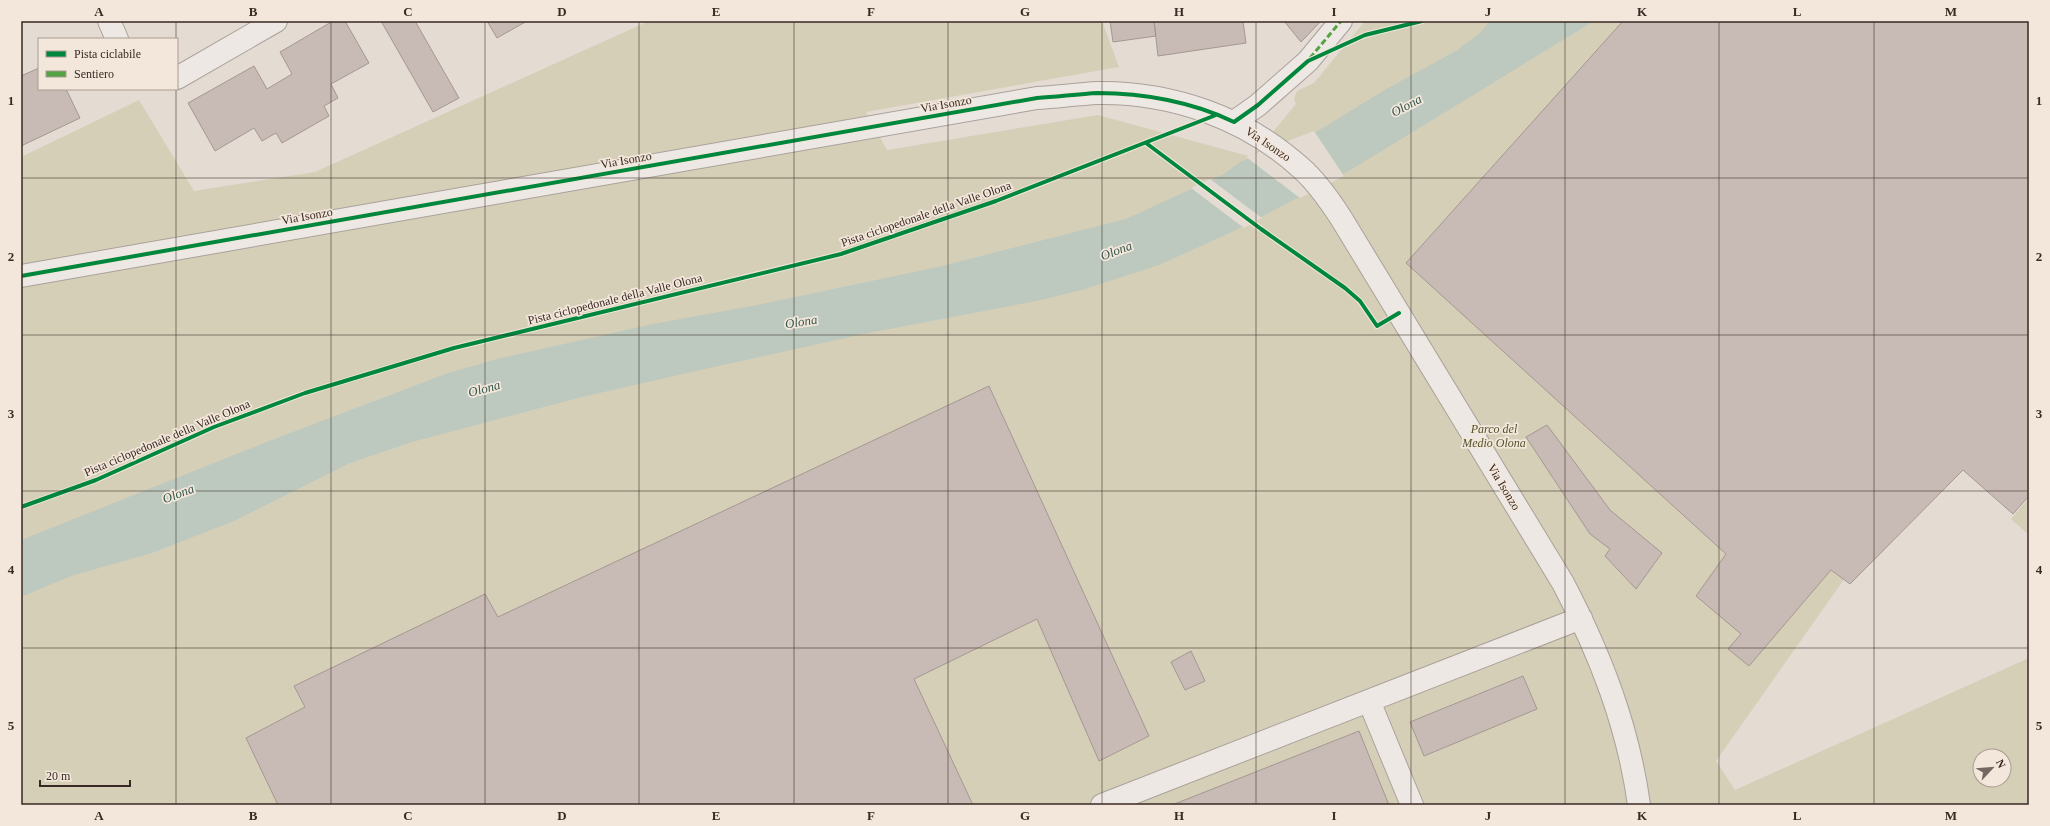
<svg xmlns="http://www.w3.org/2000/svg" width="2050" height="826" font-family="Georgia,serif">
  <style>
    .green { fill: #d5cfb7; fill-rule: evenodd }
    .water { fill: #bdc9bf }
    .pier { fill: #e4dbd3 }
    .building { fill: #c8bab4; stroke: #a59792 }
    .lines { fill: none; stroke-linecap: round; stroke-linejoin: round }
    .minor-casing { stroke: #aaa19b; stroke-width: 24 }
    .minor { stroke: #ede8e3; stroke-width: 22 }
    .quiet { stroke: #53a342; stroke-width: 3; stroke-dasharray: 6 3; stroke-linecap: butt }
    .cycleway-casing { stroke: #f3e7db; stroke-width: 6 }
    .cycleway { stroke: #00873e; stroke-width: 4 }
    .grid { fill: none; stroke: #392923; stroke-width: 1; stroke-opacity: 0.55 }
    .labels { text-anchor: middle; stroke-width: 3.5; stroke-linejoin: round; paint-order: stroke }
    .street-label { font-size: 12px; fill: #392923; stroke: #f3e7db }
    .park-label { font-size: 12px; font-style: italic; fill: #52532c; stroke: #f3e7db }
    .water-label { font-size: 13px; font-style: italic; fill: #34574d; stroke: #f3e7db }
    .neatline { fill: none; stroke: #392923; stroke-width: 1.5 }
    .grid-label { font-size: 13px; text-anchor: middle; font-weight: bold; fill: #392923 }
  </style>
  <rect width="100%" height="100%" fill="#e4dbd3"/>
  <path class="green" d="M649 21H1102L1119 67 866 112 887 150 1098 115 1252 157 1296 104 1294 99 1297 91 1314 83 1365 21H2029V317L1716 761 1735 790 2029 658V805H21V157L139 100 194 191 315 172ZM1980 756H2004V780H1980Z
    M2029 498V535L2011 519Z"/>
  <path class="water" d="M1490 21H1594L1349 171 1234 231 1159 265 1085 289 1041 300 868 333 687 373 582 397 412 442 350 463 234 521 152 553 71 576 21 597V540L264 443 448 373 497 359 653 324 752 306 938 267 1126 219 1224 174 1240 162 1316 132 1388 88 1456 51 1481 32Z"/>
  <path class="pier" d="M1314 131 1344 176 1300 198 1246 157Z
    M1210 179 1262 218 1244 228 1191 188Z"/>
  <path class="building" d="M333 21H345L369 63 331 84 338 98 324 106 329 116 282 143 276 133 262 141 254 128 215 151 188 103 254 66 267 89 292 74 280 52Z
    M381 21H415L459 98 433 112Z
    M487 21H527L497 38Z
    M1110 21H1154L1156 36 1113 42Z
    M1154 21H1243L1246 43 1158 56Z
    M1284 21H1321L1301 42Z
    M1623 21H2029V496L2013 514 1963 470 1850 584 1831 570 1749 666 1728 649 1741 634 1696 596 1726 554 1406 263Z
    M39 68V89H66L80 118 21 146V76Z
    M989 386 1149 736 1099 761 1037 619 914 679 973 805H278L246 738 305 707 294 686 485 594 498 617Z
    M1547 425 1610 510 1662 553 1636 589 1605 556 1610 549 1590 534 1526 437Z
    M1191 651 1205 681 1185 690 1171 662Z
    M1523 676 1537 709 1424 756 1410 722Z
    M1359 731 1389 805H1172Z"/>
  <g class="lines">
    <g class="minor-casing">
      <path id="minor" d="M109 21 117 39
        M177 78 276 21
        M1234 122 1258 105 1308 61 1341 21
        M21 276 1037 98C1057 97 1077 94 1098 93 1172 92 1246 118 1301 168 1317 182 1330 201 1341 218L1563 583C1600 654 1628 725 1639 805
        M1369 701 1412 805
        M1102 805 1581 618"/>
    </g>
    <use href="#minor" class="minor"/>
    <path class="quiet" d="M1310 58 1341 21"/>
    <g class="cycleway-casing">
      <path id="cycleway" d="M1146 143 1261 229 1345 288 1360 301 1377 326 1399 313
        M21 276 1037 98C1057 97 1077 94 1098 93 1143 93 1193 102 1234 122L1258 105 1308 61 1365 35 1422 21
        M21 507 96 480 214 427 305 393 454 348 841 254 996 201 1216 115"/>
    </g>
    <use href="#cycleway" class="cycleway"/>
  </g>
  <path class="grid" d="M176 21V39M331 21V805M485 21V805M639 21V805M794 21V805M948 21V805M1102 21V805M1256 21V805M1411 21V805M1565 21V805M1719 21V805M1874 21V805M176 89V805M21 178H2029M21 335H2029M21 491H2029M21 648H2029"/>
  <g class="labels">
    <g class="street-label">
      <text transform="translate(946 104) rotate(-10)" y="4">Via Isonzo</text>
      <text transform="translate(1268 144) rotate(34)" y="4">Via Isonzo</text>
      <text transform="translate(626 160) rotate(-10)" y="4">Via Isonzo</text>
      <text transform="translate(926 214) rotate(-19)" y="4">Pista ciclopedonale della Valle Olona</text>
      <text transform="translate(307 216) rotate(-10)" y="4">Via Isonzo</text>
      <text transform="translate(615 299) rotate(-14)" y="4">Pista ciclopedonale della Valle Olona</text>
      <text transform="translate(167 438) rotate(-23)" y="4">Pista ciclopedonale della Valle Olona</text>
      <text transform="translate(1504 487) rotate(59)" y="4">Via Isonzo</text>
    </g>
    <g class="park-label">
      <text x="1494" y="433">Parco del<tspan x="1494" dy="14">Medio Olona</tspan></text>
    </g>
    <g class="water-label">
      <text transform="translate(1406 105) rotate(-28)" y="5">Olona</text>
      <text transform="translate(1116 250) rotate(-21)" y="5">Olona</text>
      <text transform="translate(801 321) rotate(-9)" y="5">Olona</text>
      <text transform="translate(484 388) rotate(-15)" y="5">Olona</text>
      <text transform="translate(178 493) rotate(-21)" y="5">Olona</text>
    </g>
  </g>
  <rect width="2050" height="826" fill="none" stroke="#f3e7db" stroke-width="44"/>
  <rect x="38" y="38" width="140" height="52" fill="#f3e7db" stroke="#a99b91"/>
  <rect x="46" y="51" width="20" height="6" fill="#00873e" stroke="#a99b91"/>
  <text x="74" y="58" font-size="12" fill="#392923">Pista ciclabile</text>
  <rect x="46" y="71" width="20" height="6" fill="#53a342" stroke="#a99b91"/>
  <text x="74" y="78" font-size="12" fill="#392923">Sentiero</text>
  <g transform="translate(1992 768) rotate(64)"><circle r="19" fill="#f3e7db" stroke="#a99b91"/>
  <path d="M0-3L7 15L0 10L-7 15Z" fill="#756761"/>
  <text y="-6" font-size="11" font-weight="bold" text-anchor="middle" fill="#392923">N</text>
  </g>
  <path d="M40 780v6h90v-6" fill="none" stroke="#392923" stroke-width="2"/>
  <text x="46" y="780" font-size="12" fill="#392923" stroke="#f3e7db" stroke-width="3" paint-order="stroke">20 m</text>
  <rect x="22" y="22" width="2006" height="782" class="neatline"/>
  <g class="grid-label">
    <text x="99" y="16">A</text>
    <text x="253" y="16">B</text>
    <text x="408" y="16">C</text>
    <text x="562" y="16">D</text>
    <text x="716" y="16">E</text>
    <text x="871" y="16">F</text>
    <text x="1025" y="16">G</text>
    <text x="1179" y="16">H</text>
    <text x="1334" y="16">I</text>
    <text x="1488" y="16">J</text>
    <text x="1642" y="16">K</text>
    <text x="1797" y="16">L</text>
    <text x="1951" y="16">M</text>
    <text x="11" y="105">1</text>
    <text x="2039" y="105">1</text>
    <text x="11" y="261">2</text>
    <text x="2039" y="261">2</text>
    <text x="11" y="418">3</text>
    <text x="2039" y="418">3</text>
    <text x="11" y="574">4</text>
    <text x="2039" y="574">4</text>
    <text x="11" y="730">5</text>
    <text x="2039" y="730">5</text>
    <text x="99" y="820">A</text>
    <text x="253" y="820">B</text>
    <text x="408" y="820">C</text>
    <text x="562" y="820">D</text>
    <text x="716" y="820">E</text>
    <text x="871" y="820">F</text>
    <text x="1025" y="820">G</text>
    <text x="1179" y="820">H</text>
    <text x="1334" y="820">I</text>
    <text x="1488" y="820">J</text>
    <text x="1642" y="820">K</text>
    <text x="1797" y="820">L</text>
    <text x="1951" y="820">M</text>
  </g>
</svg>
